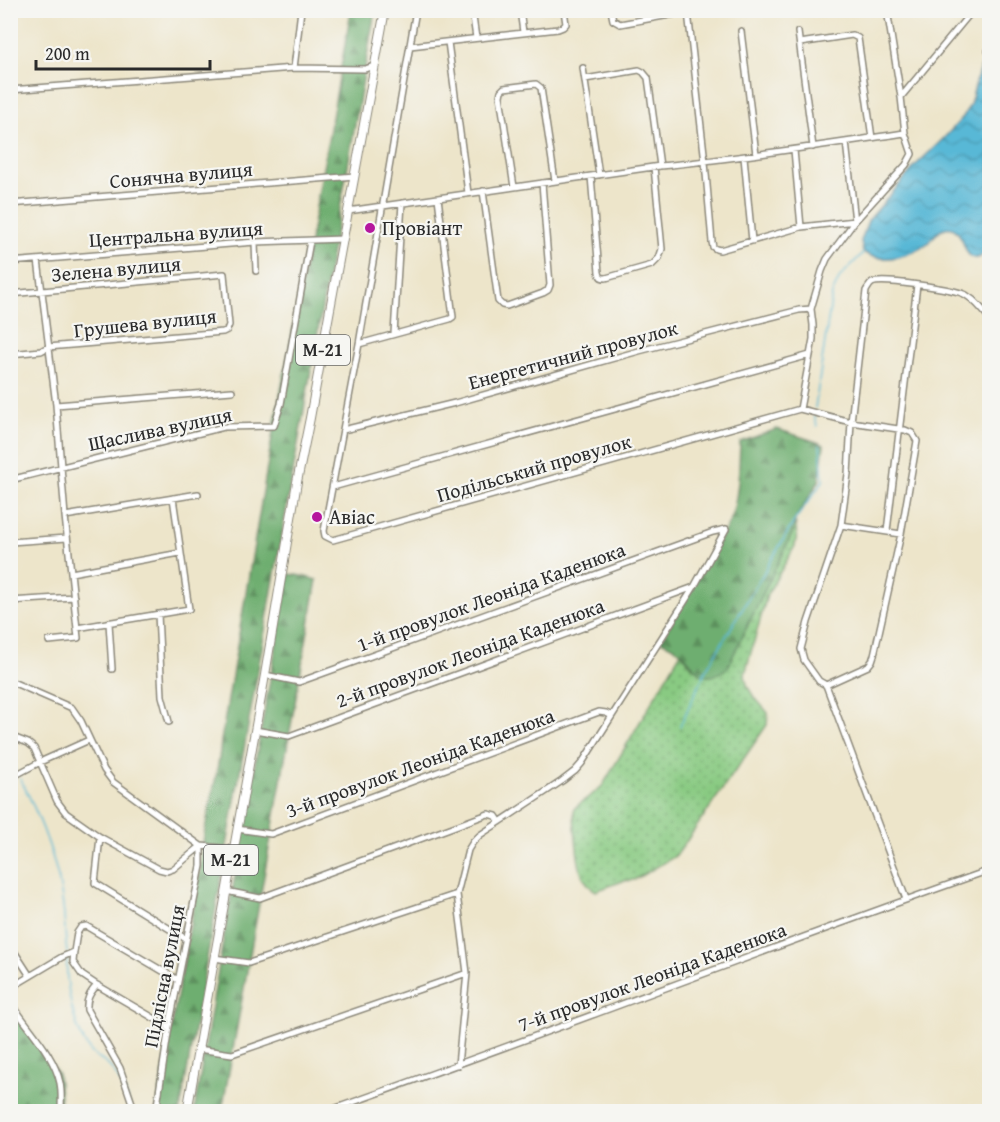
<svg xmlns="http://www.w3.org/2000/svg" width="1000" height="1122" font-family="'Gentium Book Plus',serif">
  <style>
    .green { fill: url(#green-dots); stroke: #5a7a56; stroke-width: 1.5 }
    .forest { fill: url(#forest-firs); stroke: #4c6c4e; stroke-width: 1.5 }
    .water { fill: url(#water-waves); stroke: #427280; stroke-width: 1.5 }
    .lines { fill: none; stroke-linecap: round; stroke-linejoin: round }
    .stream { stroke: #58b8d6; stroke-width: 1.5 }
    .minor-casing { stroke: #8c887a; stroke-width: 8 }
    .highway-casing { stroke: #8c887a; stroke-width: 10 }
    .minor { stroke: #fff; stroke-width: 5 }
    .highway { stroke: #fff; stroke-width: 8 }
    .poi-dot { fill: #b5179e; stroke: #f6f6f2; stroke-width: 2 }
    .labels { text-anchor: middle; stroke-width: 4.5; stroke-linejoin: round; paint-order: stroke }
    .shield { fill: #f6f6f2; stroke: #686867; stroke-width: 1.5 }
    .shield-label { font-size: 18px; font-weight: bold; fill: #2b2b2b }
    .street-label { font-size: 20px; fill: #2b2b2b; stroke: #f6f6f2 }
    .poi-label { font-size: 20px; fill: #2b2b2b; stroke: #f6f6f2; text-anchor: start }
  </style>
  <defs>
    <pattern id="green-dots" width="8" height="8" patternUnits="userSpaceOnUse" patternTransform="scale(1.5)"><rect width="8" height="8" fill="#89ca82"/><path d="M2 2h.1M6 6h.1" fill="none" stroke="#70a46b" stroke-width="1.8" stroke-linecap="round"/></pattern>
    <pattern id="forest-firs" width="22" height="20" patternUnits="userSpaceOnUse" patternTransform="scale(1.5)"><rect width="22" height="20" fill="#6eae70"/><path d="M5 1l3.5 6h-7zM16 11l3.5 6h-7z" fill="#5b8e5c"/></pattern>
    <pattern id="water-waves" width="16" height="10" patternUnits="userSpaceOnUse" patternTransform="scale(1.5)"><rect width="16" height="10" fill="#58b8d6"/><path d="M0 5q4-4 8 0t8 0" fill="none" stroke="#4996ae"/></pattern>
  </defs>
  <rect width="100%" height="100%" fill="#f6f6f2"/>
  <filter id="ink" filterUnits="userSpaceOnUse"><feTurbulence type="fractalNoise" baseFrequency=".0167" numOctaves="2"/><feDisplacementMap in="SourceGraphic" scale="12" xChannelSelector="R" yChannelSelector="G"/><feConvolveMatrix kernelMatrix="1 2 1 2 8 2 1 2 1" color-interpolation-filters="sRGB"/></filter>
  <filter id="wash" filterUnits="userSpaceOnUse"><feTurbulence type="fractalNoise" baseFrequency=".008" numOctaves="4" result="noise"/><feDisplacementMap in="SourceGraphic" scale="24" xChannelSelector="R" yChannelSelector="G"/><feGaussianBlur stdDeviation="1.35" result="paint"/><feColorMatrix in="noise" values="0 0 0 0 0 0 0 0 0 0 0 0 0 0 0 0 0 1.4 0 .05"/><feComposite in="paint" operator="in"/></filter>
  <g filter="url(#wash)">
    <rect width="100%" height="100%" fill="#ede5ca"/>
    <path class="green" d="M795 520 797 534 795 546 767 595 745 674C746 692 759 701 768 713L767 725 679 852 674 857 634 880 623 881 596 891C578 881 578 857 576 839 575 829 574 819 574 809 582 800 594 795 603 785L681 652 692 667 784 550 792 534Z"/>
    <path class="forest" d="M351 11H375L346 176 334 240 180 1111 156 1112 201 866C202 824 218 783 221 741L274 426 310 241Z
      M777 429 817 442 824 445 819 481 795 520 792 534 727 668C702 687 698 670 682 653 676 648 668 644 661 641L730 521C739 496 739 468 740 442Z
      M289 574 302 576 317 580 222 1111 194 1112 220 959Z
      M10 1001 58 1074 61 1111H11Z"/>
    <path class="water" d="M989 60 990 218C988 224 985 230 985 236 985 240 986 246 985 250 985 252 982 256 980 257 961 266 967 223 945 228 938 230 933 238 928 243 910 256 883 265 863 252L861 241 868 221 916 165 944 138 963 117 970 105 979 71 984 62Z"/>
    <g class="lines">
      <path class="stream" d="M985 251 990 258
        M815 408 832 294 840 277 863 253
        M814 416 817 426
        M680 726 706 670 795 520 823 481 820 445
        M10 772 15 770
        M20 778C41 819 58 861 63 906 65 922 65 938 67 953
        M67 958C65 984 74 1036 94 1055 98 1059 104 1061 109 1066 120 1077 127 1096 131 1112"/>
    </g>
  </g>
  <g filter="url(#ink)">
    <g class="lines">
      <g class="minor-casing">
        <path id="minor" d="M416 10 359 344 324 531 325 536 333 540 800 409 851 422 905 430 912 433 917 441 901 534 874 655 872 661 868 666 826 685
          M472 10 476 38
          M520 10 523 32
          M611 10 613 20 620 24 697 10
          M688 12 705 162 712 242 713 247 716 249 720 250 801 227 855 221 846 142
          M741 31 756 154
          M798 32 813 147
          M448 42 468 193
          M800 43 852 35 858 38 872 138
          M410 46 558 29 563 27 566 24 564 10
          M988 51H990
          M294 68 301 10
          M583 68 599 175
          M585 79 639 70 643 72 648 78 660 166
          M10 90 294 68 365 69 374 66
          M901 97 973 10
          M794 150 801 227
          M744 157 752 241
          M591 176 599 272C600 277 601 278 606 278L652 265 659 258 662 249 654 167
          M514 187 500 96 501 91 504 88 536 84 541 88 555 181
          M483 191 498 301 502 305 507 306 543 293 548 290 550 285 542 183
          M10 204 355 176
          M348 211 660 166C742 158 823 145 905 133
          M255 242 256 271
          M38 260 56 405 65 516 78 638 49 641
          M10 262 255 242 343 239
          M10 294 224 274 229 325 227 330 223 332 48 347 41 351 10 354
          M394 334 402 203
          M359 344 450 319 453 317 438 198
          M56 405 232 391
          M800 409 813 339V325L811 309 822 271 827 259 855 221 906 165 912 154 905 133 901 97 887 10
          M343 430 455 403 639 351 799 310 811 309
          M10 480 224 427 274 426 281 404 310 241
          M333 487 810 355
          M65 516 198 494
          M841 525 901 534
          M887 531 917 285
          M10 542 67 538
          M71 573 180 553
          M10 601 74 597
          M158 614 162 696 169 722
          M109 623 112 669
          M77 628 189 609 173 498
          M265 675 299 682 713 532 726 529
          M10 681 72 708 81 721 104 770 113 782 201 846 233 849
          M826 685 819 681 804 660 801 649 808 622 841 525 848 474 851 422 866 291C868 288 869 285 872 283 881 278 956 289 966 295 976 301 983 310 990 319
          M826 685 906 899
          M255 730 289 736 694 587
          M10 736 28 743 34 748 57 801 66 813 100 837 159 869 167 871 173 869 201 846
          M10 778 40 762 89 740
          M237 829 271 834 599 712 606 713 612 716
          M100 837 95 883 186 939
          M226 891 260 898 488 814 496 816 500 822
          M10 945 30 976
          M74 952 73 962 82 975 97 985
          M214 958 249 963 457 894
          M10 988 62 957 74 952 77 933 81 927 86 926 178 980
          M10 1001 19 1014
          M10 1013 19 1014C34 1035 55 1058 60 1083 62 1093 61 1102 61 1112
          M198 1049 232 1054 467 973
          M458 1065 467 973 457 894 468 850 473 842 480 835 562 781 575 771 582 763 694 587 726 529
          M135 1112 120 1068 87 1010C86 999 90 993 97 985L169 1027
          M156 1112 169 1027 201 866V846
          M325 1112C547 1034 767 948 990 870"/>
      </g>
      <g class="highway-casing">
        <path id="highway" d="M187 1112 265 675 297 482 310 418 385 10"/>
      </g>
      <use href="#minor" class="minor"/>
      <use href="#highway" class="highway"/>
    </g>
  </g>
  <g class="poi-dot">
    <circle cx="370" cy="228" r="6"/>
    <circle cx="317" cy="517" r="6"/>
  </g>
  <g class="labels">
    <g class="shield">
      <rect x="296" y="335" width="54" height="30" rx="4.5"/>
      <rect x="204" y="845" width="54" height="30" rx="4.5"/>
    </g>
    <g class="shield-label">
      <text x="323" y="356">М-21</text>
      <text x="231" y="866">М-21</text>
    </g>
    <g class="street-label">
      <text transform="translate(181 175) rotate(-5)" y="7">Сонячна вулиця</text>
      <text transform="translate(176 234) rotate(-4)" y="7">Центральна вулиця</text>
      <text transform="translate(116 269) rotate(-5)" y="7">Зелена вулиця</text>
      <text transform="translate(145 323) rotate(-6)" y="7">Грушева вулиця</text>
      <text transform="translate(573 355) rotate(-15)" y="7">Енергетичний провулок</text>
      <text transform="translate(160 429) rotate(-12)" y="7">Щаслива вулиця</text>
      <text transform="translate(534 468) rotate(-16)" y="7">Подільський провулок</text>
      <text transform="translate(491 597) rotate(-20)" y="7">1-й провулок Леоніда Каденюка</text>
      <text transform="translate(470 653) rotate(-20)" y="7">2-й провулок Леоніда Каденюка</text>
      <text transform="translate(420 763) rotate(-20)" y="7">3-й провулок Леоніда Каденюка</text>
      <text transform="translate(164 976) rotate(-79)" y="7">Підлісна вулиця</text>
      <text transform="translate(652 977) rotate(-20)" y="7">7-й провулок Леоніда Каденюка</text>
    </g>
    <g class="poi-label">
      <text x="382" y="235">Провіант</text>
      <text x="329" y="524">Авіас</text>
    </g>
  </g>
  <rect width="1000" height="1122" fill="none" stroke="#f6f6f2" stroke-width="36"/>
  <path d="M36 60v9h174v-9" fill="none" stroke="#2b2b2b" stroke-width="3"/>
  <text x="45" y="60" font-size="18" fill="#2b2b2b" stroke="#f6f6f2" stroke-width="4.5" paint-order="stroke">200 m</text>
</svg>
